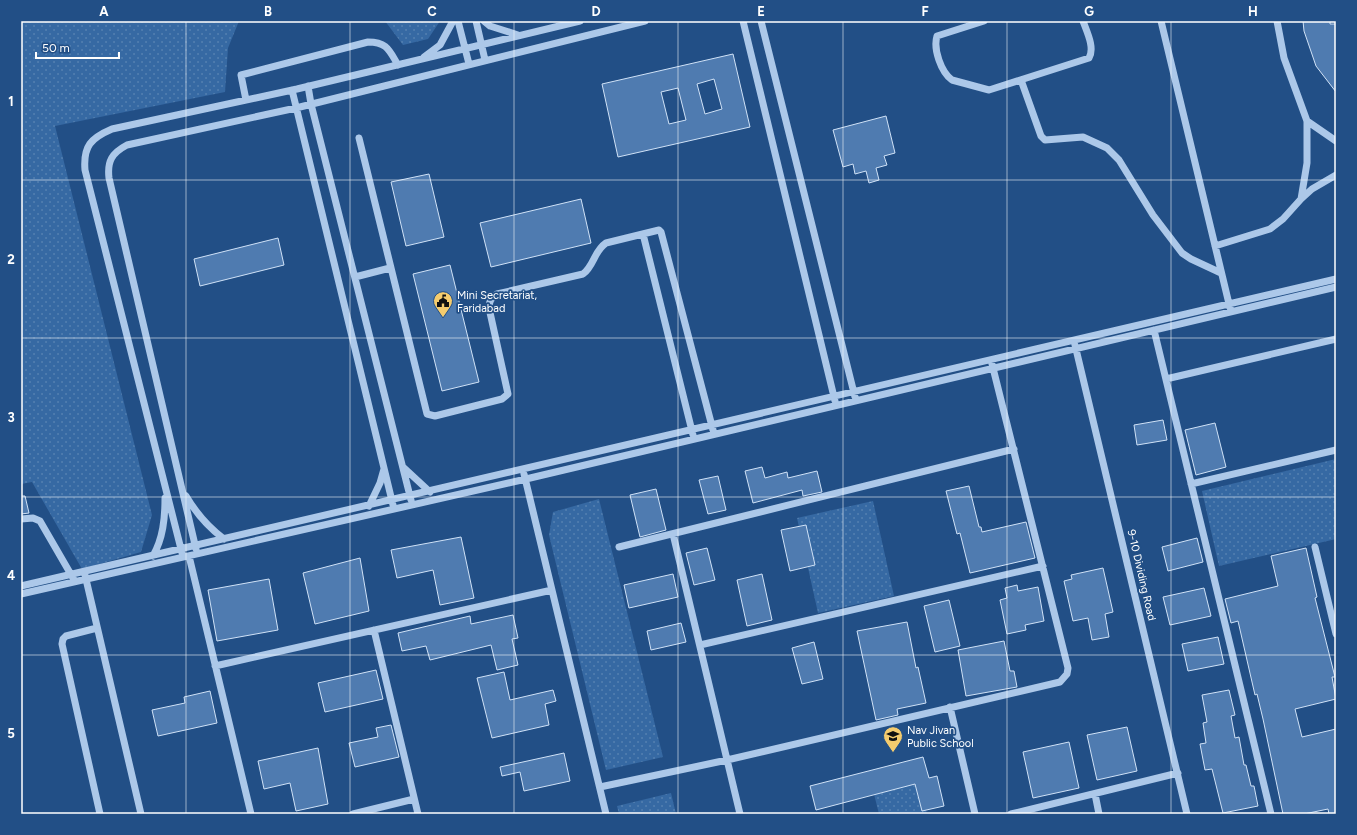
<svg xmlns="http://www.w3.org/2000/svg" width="1357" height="835" font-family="Figtree,sans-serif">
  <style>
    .green { fill: url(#green-dots) }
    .building { fill: #4f7bb0; stroke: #d0e2f7; fill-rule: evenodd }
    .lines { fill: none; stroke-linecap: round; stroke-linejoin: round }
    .minor { stroke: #acc8e9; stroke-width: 7 }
    .grid { fill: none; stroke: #fff; stroke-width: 1; stroke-opacity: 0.55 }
    .labels { text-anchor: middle; stroke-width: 3.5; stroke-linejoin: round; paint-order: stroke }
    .poi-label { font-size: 11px; fill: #fff; stroke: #224f86; text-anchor: start }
    .street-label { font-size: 11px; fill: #fff; stroke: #224f86 }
    .neatline { fill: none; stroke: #fff; stroke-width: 1.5 }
    .grid-label { font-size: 13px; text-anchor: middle; font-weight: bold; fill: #fff }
  </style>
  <defs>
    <pattern id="green-dots" width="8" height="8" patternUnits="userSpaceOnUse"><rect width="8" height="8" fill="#3669a3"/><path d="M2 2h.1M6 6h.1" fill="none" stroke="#5480b1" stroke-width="1.8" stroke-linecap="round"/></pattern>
  </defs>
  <rect width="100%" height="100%" fill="#224f86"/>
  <path class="green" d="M21 21H239L228 48 225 92 55 126 152 515 141 552 82 569 32 482 21 484Z
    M385 21H440L428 39 403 45Z
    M1336 459V539L1219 566 1202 491Z
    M599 499 663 757 606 770 549 535 553 512Z
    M873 501 894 596 818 613 797 518Z
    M915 784 922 811 926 810 927 814H879L874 794Z
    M671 793 676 814H619L617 806Z"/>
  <path class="building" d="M1303 21H1330V24H1336V92L1316 66 1304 31Z
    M733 54 750 127 618 157 602 84ZM714 79 722 109 705 114 697 84ZM678 88 686 120 669 124 661 92Z
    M886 116 895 153 884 156 887 165 876 168 879 180 869 183 866 171 855 174 853 164 843 167 833 130Z
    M429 174 444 237 406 246 391 182Z
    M581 199 591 243 491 267 480 223Z
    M278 238 284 265 200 286 194 259Z
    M450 265 479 382 442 391 413 274Z
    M1163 420 1167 440 1137 445 1134 425Z
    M1215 423 1226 467 1196 475 1185 430Z
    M762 467 765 478 787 472 788 478 817 471 822 492 803 496 802 490 753 503 745 471Z
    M718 476 726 510 708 514 699 480Z
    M969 486 979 527H981L982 532 1026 522 1035 558 970 573 960 533 957 534 946 491Z
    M656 489 666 530 640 537 630 495Z
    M21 496H25L29 513 21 514Z
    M806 525 815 565 790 571 781 530Z
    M461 537 474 598 440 605 433 570 397 578 391 550Z
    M1197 538 1203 562 1168 571 1162 547Z
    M707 548 715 580 694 585 686 553Z
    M1306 548 1317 597 1315 598 1335 677H1332L1336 699 1295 709 1302 737 1336 729V814H1329L1328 809 1304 814H1283L1263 719 1257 694 1255 695 1238 621 1231 623 1225 599 1278 586 1271 556Z
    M360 558 369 611 315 624 303 573Z
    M1103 568 1113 612 1105 614 1109 637 1092 640 1088 618 1073 621 1064 581 1072 579 1071 575Z
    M673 574 678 597 629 608 624 585Z
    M762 574 772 620 747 626 737 580Z
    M269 579 278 630 217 641 208 590Z
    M1017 585 1018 591 1038 587 1044 621 1025 625 1026 630 1007 634 1000 600 1007 598 1005 588Z
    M1204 588 1211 616 1170 625 1163 597Z
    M949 600 960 646 935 652 924 606Z
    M513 615 518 638 512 639 518 665 497 670 491 645 430 660 426 646 402 651 398 633 470 616 471 624Z
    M907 622 916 668 918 667 926 703 897 709 898 715 876 720 857 631Z
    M681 623 686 642 651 650 647 631Z
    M1218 637 1224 664 1188 671 1182 644Z
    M1004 641 1010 671H1014L1017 687 966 696 958 650Z
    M814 642 823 679 802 684 792 648Z
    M376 670 383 699 325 712 318 683Z
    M504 672 510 700 553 690 556 701 545 704 549 725 492 738 477 678Z
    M1229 690 1235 715 1231 716 1235 738 1239 737 1244 765H1246L1251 786H1254L1258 806 1223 813 1212 769 1205 770 1200 744 1206 743 1203 723 1207 722 1202 695Z
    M210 691 217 723 158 736 152 710 185 703 184 697Z
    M391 725 399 757 355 767 349 743 378 737 376 728Z
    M1127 727 1137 771 1097 780 1087 735Z
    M1069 742 1079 788 1033 798 1023 752Z
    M318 748 328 804 296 811 290 783 264 789 258 761Z
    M564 753 570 781 524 791 520 772 502 776 500 767Z
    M923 757 929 778 937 776 944 806 922 811 915 784 816 810 810 786Z"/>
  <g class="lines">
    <path class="minor" d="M458 21 469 64
      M476 21 485 60
      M484 21 490 26 518 35
      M743 21 835 401
      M761 21 855 397
      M984 21 937 36C933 49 941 72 952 80L989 90 1089 58C1095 48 1087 32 1083 21
      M1161 21 1230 308
      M424 57 440 45 453 21
      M1021 80 1041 136 1045 140 1083 137 1107 148 1119 160 1153 215 1182 253 1191 259 1221 273
      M308 86 311 104 411 500
      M292 90 393 505
      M246 100 241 75 368 42C387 42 389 50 398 65
      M1307 121 1336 141
      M359 138 427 414 435 416 502 399 508 394 489 308C489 301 491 298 497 294L583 274C594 266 594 251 606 243L659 230 661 232 713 430
      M1301 199 1312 189 1336 175
      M643 234 693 435
      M1215 246 1270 229 1283 219 1301 199 1307 163V121L1284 58 1277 21
      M355 277 390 268
      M1154 330 1271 814
      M1075 345 1187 814
      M1166 379 1336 339
      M403 467 430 492
      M524 474 606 814
      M1191 484 1336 450
      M186 496C196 513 208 527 224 539
      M369 506 380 483 384 469
      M21 519 33 518 40 521 73 578
      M673 534 740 814
      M619 547 1014 449
      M1315 547 1336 634
      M196 549 109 178C107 161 112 153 127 145L296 108 645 21
      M182 553 85 170C83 146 91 138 112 129L297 89 580 21
      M153 556C163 538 165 519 165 498
      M189 556 251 814
      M85 575 141 814
      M21 586 1336 279
      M21 594 526 479 1336 287
      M97 628 66 636 63 639 62 644 100 814
      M374 630 418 814
      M700 645 1043 566
      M215 666 552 590
      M950 707 975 814
      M600 787 727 760 1060 682 1067 674 1068 668 992 364
      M1095 794 1099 814
      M353 814 414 799
      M1011 814 1178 773"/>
  </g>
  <path class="grid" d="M186 21V814M350 21V814M514 21V814M678 21V814M843 21V814M1007 21V814M1171 21V814M21 180H1336M21 338H1336M21 497H1336M21 655H1336"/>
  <defs>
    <g id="civic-pin" transform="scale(1)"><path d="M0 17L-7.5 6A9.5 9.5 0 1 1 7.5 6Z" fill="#f5cc6e" stroke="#224f86"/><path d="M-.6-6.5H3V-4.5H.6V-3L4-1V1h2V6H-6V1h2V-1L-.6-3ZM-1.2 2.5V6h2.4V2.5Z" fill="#111"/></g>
    <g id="school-pin" transform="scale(1)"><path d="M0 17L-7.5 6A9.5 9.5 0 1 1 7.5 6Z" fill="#f5cc6e" stroke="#224f86"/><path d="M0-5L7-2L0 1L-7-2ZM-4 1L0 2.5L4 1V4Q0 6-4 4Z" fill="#111"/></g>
  </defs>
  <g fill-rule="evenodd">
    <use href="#civic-pin" x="443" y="301"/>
    <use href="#school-pin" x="893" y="736"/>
  </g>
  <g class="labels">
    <g class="poi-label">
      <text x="457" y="299">Mini Secretariat,<tspan x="457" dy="13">Faridabad</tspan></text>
      <text x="907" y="734">Nav Jivan<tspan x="907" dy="13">Public School</tspan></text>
    </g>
    <g class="street-label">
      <text transform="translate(1142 575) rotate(77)" y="4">9-10 Dividing Road</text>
    </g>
  </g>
  <rect width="1357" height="835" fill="none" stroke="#224f86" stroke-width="44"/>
  <path d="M36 52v6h83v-6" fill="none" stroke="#ffffff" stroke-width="2"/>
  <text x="42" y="52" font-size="12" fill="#ffffff" stroke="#224f86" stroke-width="3" paint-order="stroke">50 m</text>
  <rect x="22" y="22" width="1313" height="791" class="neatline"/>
  <g class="grid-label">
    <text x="104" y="16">A</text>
    <text x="268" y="16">B</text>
    <text x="432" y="16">C</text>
    <text x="596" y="16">D</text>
    <text x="761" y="16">E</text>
    <text x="925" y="16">F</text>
    <text x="1089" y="16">G</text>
    <text x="1253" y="16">H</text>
    <text x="11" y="106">1</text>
    <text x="11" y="264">2</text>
    <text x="11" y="422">3</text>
    <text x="11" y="580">4</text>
    <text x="11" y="738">5</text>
  </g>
</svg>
